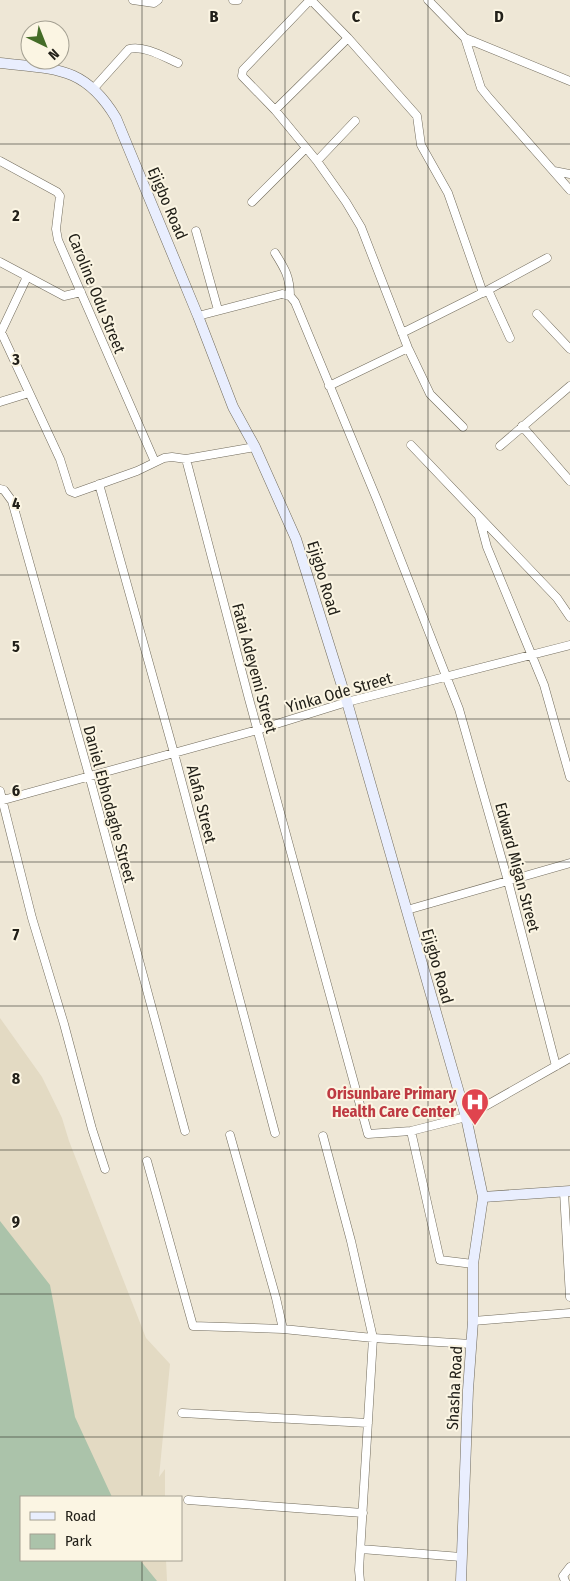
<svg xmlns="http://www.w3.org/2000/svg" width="570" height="1581" font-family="'Fira Sans Condensed',sans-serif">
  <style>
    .built { fill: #e3dac3 }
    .green { fill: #abc3aa }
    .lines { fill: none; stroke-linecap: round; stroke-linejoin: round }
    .street-casing { stroke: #716b5c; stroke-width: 9 }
    .secondary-casing { stroke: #716b5c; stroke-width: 11 }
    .street { stroke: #fff; stroke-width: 8 }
    .secondary { stroke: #e9eefe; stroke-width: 10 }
    .grid { fill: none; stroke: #222019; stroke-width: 1; stroke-opacity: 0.55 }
    .labels { text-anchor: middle; stroke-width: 4; stroke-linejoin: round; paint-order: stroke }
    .street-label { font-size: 16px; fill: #222019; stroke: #fbf5e3 }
    .health-label { font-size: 16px; font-weight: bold; fill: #be3a42; stroke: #fbf5e3; text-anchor: end }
    .grid-label { font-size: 16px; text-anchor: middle; font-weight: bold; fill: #222019; stroke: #fbf5e3; stroke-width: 4; stroke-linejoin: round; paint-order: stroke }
  </style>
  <rect width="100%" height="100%" fill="#eee7d6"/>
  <path class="built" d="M0 1018 42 1077 62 1118 69 1141 146 1338 170 1364 159 1477 165 1469V1497H21V1560H166L167 1581H0Z"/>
  <path class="green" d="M0 1221 50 1285 75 1417 112 1497H21V1560H140L157 1581H0Z"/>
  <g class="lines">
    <g class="street-casing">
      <path id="street" d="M133 0 154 3 158 0
        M233 0H238
        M310 0 243 70 242 76 275 110 317 161 346 202 361 227 408 348 430 394 463 427
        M311 0 348 38 417 116 421 145 448 193 483 293
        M428 0 465 38 570 81
        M465 38 481 88 489 98 570 190
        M94 88 129 49C144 45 164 57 178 63
        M275 110 348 38
        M0 161 57 192 60 196 56 229 58 240 155 462
        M317 161 355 121
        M554 171 570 174
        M252 202 306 148
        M196 231 218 310
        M275 253C285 269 290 277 290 296
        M0 262 64 296 81 292
        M27 277 1 332 60 459 70 491 75 493 137 471 164 458 172 457 186 459 255 447
        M488 290 510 338
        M537 314 570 349
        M198 316 282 294 290 296 295 302 378 502 459 709 508 881 556 1066
        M402 333 488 290 547 258
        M329 386 408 348
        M0 402 29 393
        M522 426 570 481
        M411 445 557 598 570 617
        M500 446 570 386
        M186 459 249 699 368 1134 411 1131 466 1117 570 1058
        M99 484 174 753 275 1133
        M0 489 4 490 12 501 89 775 185 1131
        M479 517 487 547 544 685 570 777
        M0 791 32 918 64 1024 92 1129 105 1169
        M0 801 257 730 347 702 570 645
        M407 910 570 863
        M411 1131 440 1260 473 1264
        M230 1135 276 1298 283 1329
        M323 1136 351 1241 373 1338 359 1570 360 1581
        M147 1161 193 1326 283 1329 373 1338 471 1344
        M564 1192 570 1297
        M473 1321 570 1313
        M182 1413 368 1423
        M188 1500 363 1513
        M361 1549 461 1557
        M565 1581 563 1576 570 1567"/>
    </g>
    <g class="secondary-casing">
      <path id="secondary" d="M0 63C55 69 85 66 116 118L198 316 233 407 255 447 296 539 347 702 466 1117 483 1197 473 1264V1321L468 1390 461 1581
        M483 1197 570 1191"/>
    </g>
    <use href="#street" class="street"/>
    <use href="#secondary" class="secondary"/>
  </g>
  <path class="grid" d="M142 0V1497M285 0V1581M428 0V1581M0 144H570M0 287H570M0 431H570M0 575H570M0 719H570M0 862H570M0 1006H570M0 1150H570M0 1294H570M0 1437H570M142 1560V1581"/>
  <defs>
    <g id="hospital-pin" transform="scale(1.4375)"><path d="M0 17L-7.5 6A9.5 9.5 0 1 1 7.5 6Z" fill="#e0444e" stroke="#fbf5e3"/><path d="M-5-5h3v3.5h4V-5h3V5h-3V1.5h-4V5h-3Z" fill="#fff"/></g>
  </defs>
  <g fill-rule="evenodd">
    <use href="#hospital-pin" x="475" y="1102"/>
  </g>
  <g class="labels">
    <g class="street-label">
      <text transform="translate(168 203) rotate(67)" y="6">Ejigbo Road</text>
      <text transform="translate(97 293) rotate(68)" y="6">Caroline Odu Street</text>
      <text transform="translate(324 578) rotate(73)" y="6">Ejigbo Road</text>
      <text transform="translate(255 668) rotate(75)" y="6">Fatai Adeyemi Street</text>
      <text transform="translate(339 692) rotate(-16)" y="6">Yinka Ode Street</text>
      <text transform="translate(110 804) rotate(75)" y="6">Daniel Ebhodaghe Street</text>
      <text transform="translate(202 804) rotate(76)" y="6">Alafia Street</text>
      <text transform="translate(518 867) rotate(75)" y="6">Edward Migan Street</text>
      <text transform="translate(438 966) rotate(74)" y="6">Ejigbo Road</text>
      <text transform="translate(454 1388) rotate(-87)" y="6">Shasha Road</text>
    </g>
    <g class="health-label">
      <text x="456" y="1099">Orisunbare Primary<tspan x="456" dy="18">Health Care Center</tspan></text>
    </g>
  </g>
  <g class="grid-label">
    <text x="214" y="22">B</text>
    <text x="356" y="22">C</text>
    <text x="499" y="22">D</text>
    <text x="16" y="221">2</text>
    <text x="16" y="365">3</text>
    <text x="16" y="509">4</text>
    <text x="16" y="652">5</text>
    <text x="16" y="796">6</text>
    <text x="16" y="940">7</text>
    <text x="16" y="1084">8</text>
    <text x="16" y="1227">9</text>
  </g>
  <rect x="20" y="1496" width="162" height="65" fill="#fbf5e3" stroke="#a4a092"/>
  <rect x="30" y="1512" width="25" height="8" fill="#e9eefe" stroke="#a4a092"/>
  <text x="65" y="1521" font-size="15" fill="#222019">Road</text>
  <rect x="30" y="1534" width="25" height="15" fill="#abc3aa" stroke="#a4a092"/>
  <text x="65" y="1546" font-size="15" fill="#222019">Park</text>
  <g transform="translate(45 45) rotate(137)"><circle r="24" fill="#fbf5e3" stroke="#a4a092"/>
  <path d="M0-4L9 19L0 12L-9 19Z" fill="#446c28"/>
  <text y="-8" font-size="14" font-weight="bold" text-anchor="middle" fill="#222019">N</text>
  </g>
</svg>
